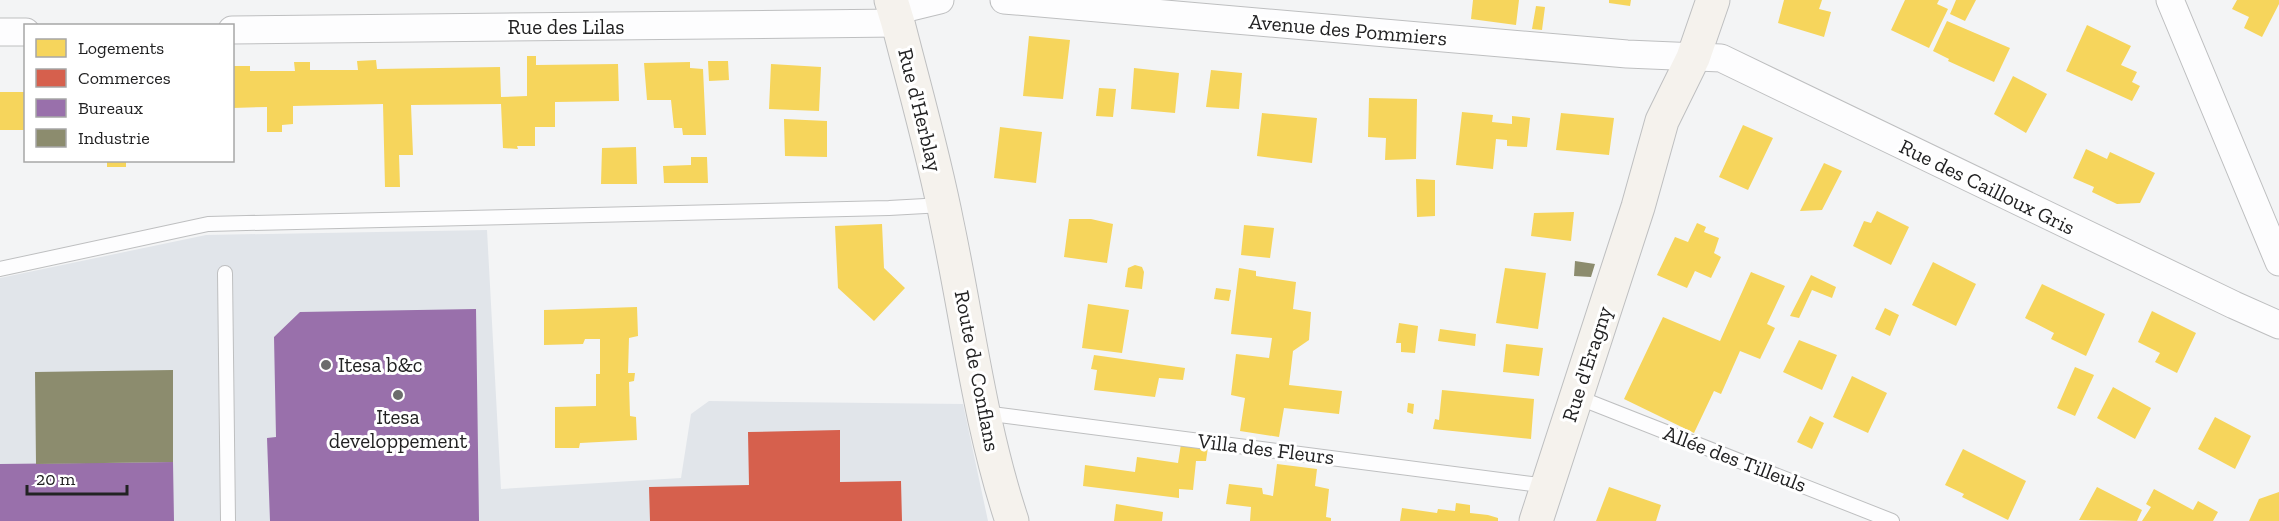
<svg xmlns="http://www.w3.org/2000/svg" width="2279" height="521" font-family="'Zilla Slab',serif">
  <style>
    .built { fill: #e1e5ea }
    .homes { fill: #f6d55c }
    .shops { fill: #d6604d }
    .offices { fill: #9970ab }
    .industry { fill: #8c8c6e }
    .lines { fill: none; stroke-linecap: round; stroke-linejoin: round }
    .lane-casing { stroke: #bebfc0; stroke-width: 16 }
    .street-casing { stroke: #bebfc0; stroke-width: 29 }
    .secondary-casing { stroke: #bebfc0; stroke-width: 35 }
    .lane { stroke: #fdfdfe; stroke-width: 14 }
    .street { stroke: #fdfdfe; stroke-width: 27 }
    .secondary { stroke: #f5f2ed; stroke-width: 33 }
    .poi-dot { fill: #6b6c6c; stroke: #fff; stroke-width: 2 }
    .labels { text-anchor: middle; stroke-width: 6; stroke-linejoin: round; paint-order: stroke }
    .street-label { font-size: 21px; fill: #222223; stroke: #fff }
    .poi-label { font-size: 21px; fill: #222223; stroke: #fff; text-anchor: start }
  </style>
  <rect width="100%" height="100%" fill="#f3f4f5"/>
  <path class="built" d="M487 230 501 489 681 478 691 414 709 401 963 404 988 521H0V278L206 235Z"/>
  <path class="homes" d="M1473 0H1519L1516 25 1471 19Z
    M1609 0H1631L1630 6 1609 3Z
    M1784 0H1822L1819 9 1831 12 1824 37 1778 23Z
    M1905 0H1939L1937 4 1948 9 1929 48 1891 30Z
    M1956 0H1976L1965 21 1950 14Z
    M2237 0H2279V4L2262 37 2244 28 2249 17 2232 9Z
    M1536 6 1545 7 1542 30 1532 29Z
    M1947 21 2010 48 1994 82 1948 61 1949 59 1933 51Z
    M2087 25 2131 46 2121 65 2137 72 2132 82 2140 86 2132 101 2066 71Z
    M1029 36 1070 40 1063 99 1023 96Z
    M527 56H536V65L618 64 619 101 555 102V127H535V146H517L518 149 503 148 501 104 411 105 413 155H399L400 187H385L383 104 293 106V124L282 125V132H267V107L232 108 234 66H250V71H295L294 62H310V70H358L357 61 376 60 377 69 500 67 501 97 527 96Z
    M708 61H728L729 80 709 81Z
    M690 62V68L703 69 706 135H683L682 128H674L671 100H647L644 63Z
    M771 64 821 67 819 111 769 109Z
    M1134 68 1179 73 1175 113 1131 109Z
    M1211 70 1242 73 1239 109 1206 107Z
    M2013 76 2047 94 2026 133 1994 114Z
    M1099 88 1116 89 1113 117 1096 116Z
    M0 92H26V130H0Z
    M1369 98 1417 99 1416 159 1385 160 1386 138 1368 137Z
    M1462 112 1493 115 1492 122 1512 124V116L1530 118 1527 147 1507 146V140L1496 139 1493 169 1456 165Z
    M1262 113 1317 118 1312 163 1257 156Z
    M1561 113 1614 118 1609 155 1556 150Z
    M784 119 827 121V157L785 156Z
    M1743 125 1773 138 1748 190 1719 177Z
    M1000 127 1042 132 1036 183 994 178Z
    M636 147 637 184H601L602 148Z
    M2086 149 2107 159 2110 152 2155 173 2140 203 2117 204 2092 192 2094 187 2073 178Z
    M691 157H707L708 183H664L663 166 691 165Z
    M107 160H126V167H107Z
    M1824 163 1842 171 1822 210 1800 211Z
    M1416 179 1435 180V216L1417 217Z
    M1877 211 1909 227 1891 265 1853 246 1864 221 1871 223Z
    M1574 212 1571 241 1531 236 1534 213Z
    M1069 219H1091L1113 224 1107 263 1064 257Z
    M1697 223 1706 227 1704 232 1719 238 1714 253 1721 257 1711 278 1695 271 1687 288 1657 275 1675 237 1688 242Z
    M882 224 884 268 905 288 874 321 838 288 835 226Z
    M1244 225 1274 228 1270 258 1241 255Z
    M1933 262 1976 284 1956 326 1912 305Z
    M1135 265 1142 267 1144 272 1142 289 1125 287 1128 268Z
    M1239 268 1256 271V276L1296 282 1293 309 1311 312 1309 340 1293 351 1289 385 1342 391 1339 414 1284 408 1279 437 1240 431 1245 398 1231 395 1236 354 1269 358 1272 338 1231 334Z
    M1505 268 1546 273 1538 329 1496 323Z
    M1751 272 1785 286 1767 324 1775 328 1760 359 1740 351 1721 394 1714 391 1694 433 1624 399 1663 317 1720 341Z
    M1811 275 1836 287 1832 298 1812 290 1799 318 1790 316Z
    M2042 284 2105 314 2086 356 2051 339 2054 333 2025 318Z
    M1216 288 1231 290 1229 301 1214 299Z
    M1088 304 1129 310 1122 353 1082 348Z
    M637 307 638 336 629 338 628 373H635L634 381 629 382 630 416 636 417 637 440 580 443 579 448H555V407L596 406V374H600V339H585L583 344 544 345V310Z
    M1885 308 1899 315 1890 336 1875 329Z
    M2152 311 2196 333 2177 373 2155 362 2160 353 2138 342Z
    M1399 323 1418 326 1415 353 1401 352V343H1396Z
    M1440 329 1476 334 1475 346 1438 341Z
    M1799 340 1837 355 1822 390 1783 372Z
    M1506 344 1543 348 1539 376 1503 372Z
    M1094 355 1185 368 1183 380 1159 378 1155 397 1094 390 1097 370 1091 369Z
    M2075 367 2094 375 2075 416 2057 408Z
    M1852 376 1887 393 1868 433 1833 417Z
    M2113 387 2151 408 2135 439 2097 418Z
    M1442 390 1534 399 1531 439 1433 429 1435 419 1439 420Z
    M1408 403 1414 404 1413 414 1407 412Z
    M1810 416 1824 423 1812 449 1797 442Z
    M2215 417 2251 436 2235 469 2198 449Z
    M1181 444 1208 447 1206 461H1196L1193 490 1179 489V498L1083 486 1085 465 1135 472 1137 457 1178 463Z
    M1963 449 2026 481 2008 520 1962 497 1964 494 1945 485Z
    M1277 464 1317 469 1315 486 1329 489 1326 517 1331 518V521H1250L1251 507 1226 504 1229 484 1262 488 1263 494 1273 496Z
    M1609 487 1661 505 1656 521H1596Z
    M2097 487 2142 510 2137 521 2079 520Z
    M2154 489 2193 510 2198 501 2218 512 2213 521H2142L2151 507 2146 504Z
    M2279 492V521H2249L2259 499Z
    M1456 503 1470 505V513L1488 515 1498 518V521H1400L1402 508 1437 513 1438 509 1455 511Z
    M1116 504 1163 512 1162 521H1114Z"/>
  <path class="shops" d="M840 430V482L901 481 902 521H650L649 487 749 485 748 432Z"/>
  <path class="offices" d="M476 309 479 521H270L267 438 276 437 274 337 300 312Z
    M173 462 174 521H0V464Z"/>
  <path class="industry" d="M1575 261 1595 264 1591 277 1574 276Z
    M173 370V462L36 464 35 372Z"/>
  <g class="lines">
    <g class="lane-casing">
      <path id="lane" d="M0 269 208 224 889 208 943 205
        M225 273 228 521
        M1577 397 1892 521
        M984 413 1547 486"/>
    </g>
    <g class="street-casing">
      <path id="street" d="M1004 0 1627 54 1721 58 2234 305 2279 325
        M2170 0 2279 262
        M895 11 940 0
        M232 30 898 23
        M0 32H26"/>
    </g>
    <g class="secondary-casing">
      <path id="secondary" d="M891 0 898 23C915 90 934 156 947 223 968 322 980 425 1012 521
        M1536 521 1638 207 1662 121 1693 58 1713 0"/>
    </g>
    <use href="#lane" class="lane"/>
    <use href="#street" class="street"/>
    <use href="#secondary" class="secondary"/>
  </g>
  <g class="poi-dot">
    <circle cx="326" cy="365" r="6"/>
    <circle cx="398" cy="395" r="6"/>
  </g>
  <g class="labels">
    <g class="street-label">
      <text x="566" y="34">Rue des Lilas</text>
      <text transform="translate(1348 30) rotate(5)" y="7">Avenue des Pommiers</text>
      <text transform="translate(920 110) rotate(76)" y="7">Rue d'Herblay</text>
      <text transform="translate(1987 187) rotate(26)" y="7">Rue des Cailloux Gris</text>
      <text transform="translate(1587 364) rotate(-72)" y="7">Rue d'Eragny</text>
      <text transform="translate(977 371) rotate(79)" y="7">Route de Conflans</text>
      <text transform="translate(1266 449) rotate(7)" y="7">Villa des Fleurs</text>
      <text transform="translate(1735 459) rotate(21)" y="7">Allée des Tilleuls</text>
    </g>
    <g class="poi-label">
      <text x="338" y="372">Itesa b&amp;c</text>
      <text x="398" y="424" text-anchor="middle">Itesa<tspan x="398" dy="24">developpement</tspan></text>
    </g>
  </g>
  <rect x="24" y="24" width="210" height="138" fill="#ffffff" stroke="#a7a7a7" stroke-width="1.5"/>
  <rect x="36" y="39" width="30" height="18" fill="#f6d55c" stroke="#a7a7a7" stroke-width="1.5"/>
  <text x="78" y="54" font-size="18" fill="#222223">Logements</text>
  <rect x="36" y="69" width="30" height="18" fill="#d6604d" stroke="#a7a7a7" stroke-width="1.5"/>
  <text x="78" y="84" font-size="18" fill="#222223">Commerces</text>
  <rect x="36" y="99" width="30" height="18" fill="#9970ab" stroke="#a7a7a7" stroke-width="1.5"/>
  <text x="78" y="114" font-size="18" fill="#222223">Bureaux</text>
  <rect x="36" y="129" width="30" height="18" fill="#8c8c6e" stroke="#a7a7a7" stroke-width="1.5"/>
  <text x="78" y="144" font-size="18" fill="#222223">Industrie</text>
  <path d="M27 485v9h100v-9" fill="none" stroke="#222223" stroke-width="3"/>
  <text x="36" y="485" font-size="18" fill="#222223" stroke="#ffffff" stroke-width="4.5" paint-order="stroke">20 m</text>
</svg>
